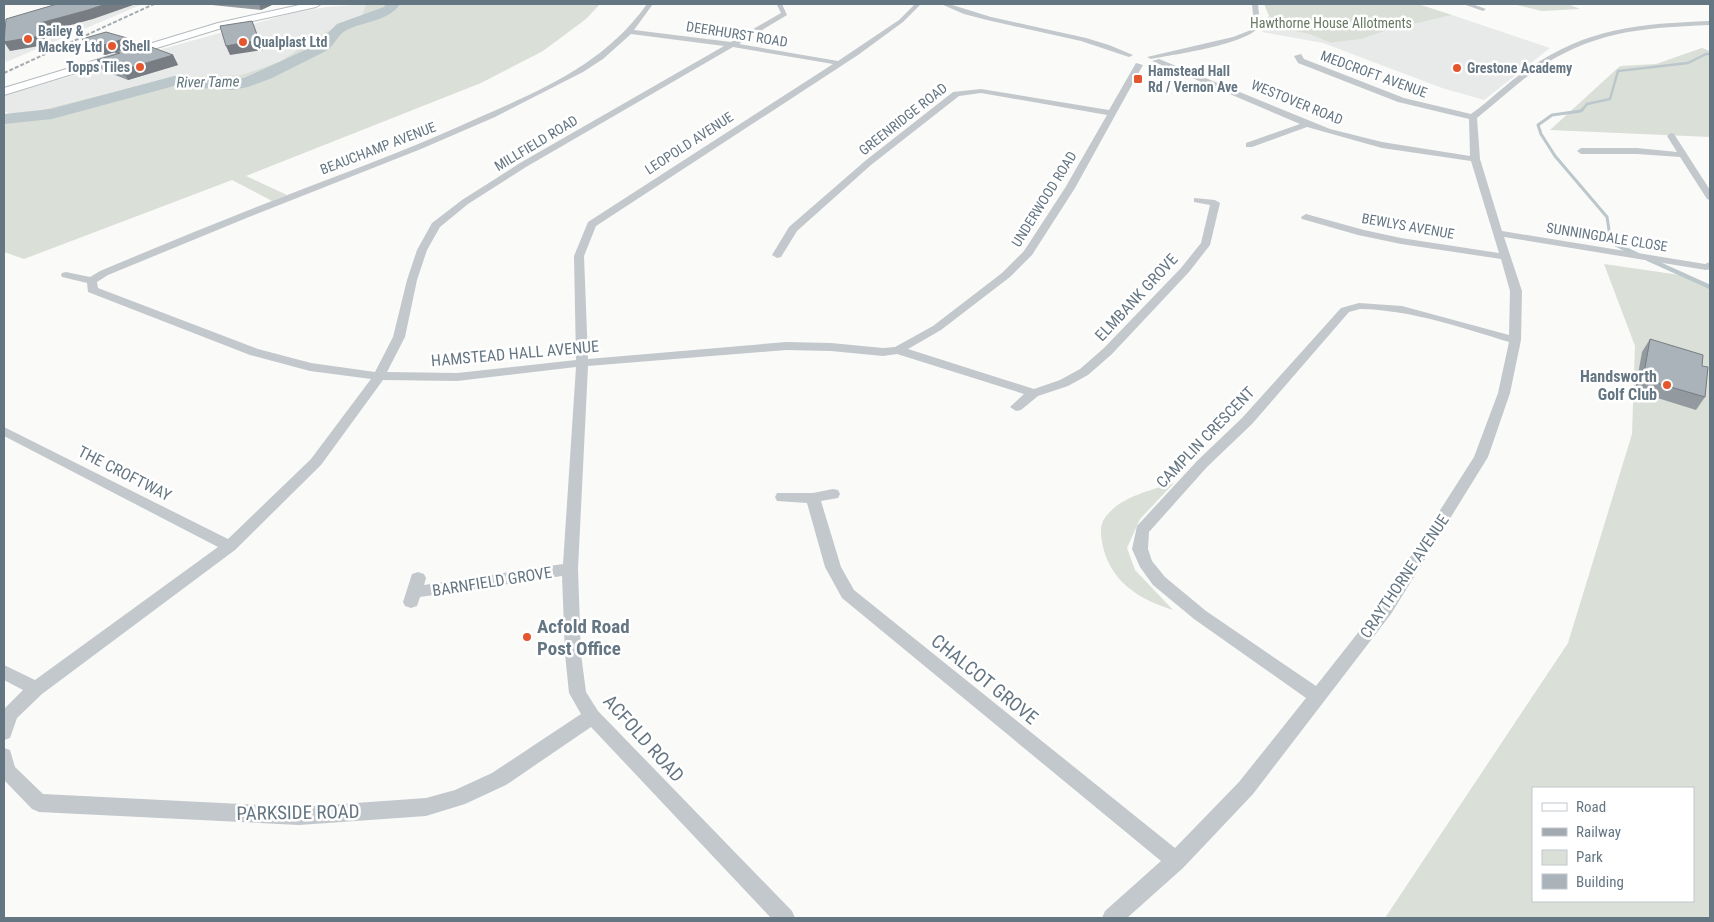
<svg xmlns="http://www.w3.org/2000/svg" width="1714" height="922" font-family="'Roboto Condensed',sans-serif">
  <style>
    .built { fill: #e8e9e9 }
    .green { fill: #dadfd7; fill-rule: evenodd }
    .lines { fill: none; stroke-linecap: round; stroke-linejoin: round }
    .stream-far2 { stroke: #bbc7cb; stroke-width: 2.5 }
    .stream-far1 { stroke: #bbc7cb; stroke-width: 3 }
    .stream { stroke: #bbc7cb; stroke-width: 4.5 }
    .river { fill: #bbc7cb; fill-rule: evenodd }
    .secondary-casing { stroke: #b3babf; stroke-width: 2 }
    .minor { fill: #c3c8cc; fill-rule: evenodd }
    .secondary { fill: #fff; fill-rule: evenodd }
    .rail { stroke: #a2aab0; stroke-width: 2; stroke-dasharray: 4 2; stroke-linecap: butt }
    .wall { fill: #929a9f }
    .shaded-wall { fill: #777d82 }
    .building { fill: #aab3b9; stroke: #777d82 }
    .poi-dot { fill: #e4572e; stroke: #fff; stroke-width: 2 }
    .labels { text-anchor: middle; stroke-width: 5; stroke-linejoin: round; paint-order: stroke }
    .far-park-label { font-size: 14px; fill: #687a64; stroke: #fff }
    .far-poi-label { font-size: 14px; font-weight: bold; fill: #657683; stroke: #fff; text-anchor: start }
    .far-street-label { font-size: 14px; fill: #657683; stroke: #fff }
    .far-water-label { font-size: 15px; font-style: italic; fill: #60757c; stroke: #fff }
    .street-label { font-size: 16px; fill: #657683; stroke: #fff }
    .poi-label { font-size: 16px; font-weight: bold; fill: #657683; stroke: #fff; text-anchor: end }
    .near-poi-label { font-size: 19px; font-weight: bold; fill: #657683; stroke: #fff; text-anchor: start }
    .near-street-label { font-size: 19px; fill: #657683; stroke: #fff }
  </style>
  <rect width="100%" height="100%" fill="#fafaf8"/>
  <path class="built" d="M75 4H143L6 62 4 57V44L8 22Z
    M366 4 362 15 317 36 281 61 241 75 172 77 14 116 4 111V96L162 49 289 14 326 7Z
    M1452 15 1550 48 1484 100 1442 88 1323 43 1262 32 1264 25 1309 34 1331 43 1361 39 1388 30Z"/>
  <path class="green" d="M366 4H600L586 19 543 51 481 83 246 176 287 195 272 201 232 180 24 259 4 252V119L172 77 241 75 281 61 317 36 362 15Z
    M1264 4H1418L1452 15 1388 30 1361 39 1331 43 1309 34 1264 25 1269 16Z
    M1513 4H1568L1580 9 1542 11Z
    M1702 48 1710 51V137L1550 130 1620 66 1656 64Z
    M1604 264 1680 275 1710 289V918H1385L1568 643 1632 434 1635 346ZM1533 788H1693V901H1533Z
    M1174 483 1140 519 1127 548 1135 570 1173 610C1138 599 1109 581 1102 542 1100 532 1100 522 1108 514 1123 496 1152 490 1174 483Z"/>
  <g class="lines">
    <path class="stream-far2" d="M1582 110 1587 104 1610 99 1618 71 1688 63 1706 54H1710"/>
    <path class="stream-far1" d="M1583 109 1581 111 1552 115 1538 125 1541 134 1555 156 1607 217 1611 243 1624 249"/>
    <path class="stream" d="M1621 247 1638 255
      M1648 259 1710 287"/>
    <path class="river" d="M386 4H400C388 22 363 21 345 31 337 36 334 46 326 51L272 78 248 87 232 90 174 86 52 119 4 124V114L51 109 174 76 232 80 244 78 316 45 337 24 384 7Z"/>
    <g class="secondary-casing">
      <path id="secondary" d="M304 4H321L316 7 225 27 4 95V88L218 23Z"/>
    </g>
    <path class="minor" d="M647 4H653L634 30 731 42 781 13 777 5 782 4 787 15 739 44 838 61 899 20 915 4H921L903 22 858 55 596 226 584 256 588 359 786 342 831 343 883 348 895 347 933 326 1002 273 1024 251 1065 188 1107 115 981 93 959 96 871 165 797 231 781 257 777 258 772 255 789 227 865 161 953 92 981 89 1109 110 1136 63 1143 65 1075 188 1032 255 1010 277 941 330 908 349 1034 389 1060 380 1080 369 1104 348 1181 268 1201 243 1210 205 1194 202V198L1215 200 1220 203 1210 245 1189 272 1112 354 1088 375 1068 386 1038 396 1021 410 1016 411 1010 407 1024 394 897 354 883 356 831 351 786 350 588 366 578 569 581 654 586 692 598 711 792 911 795 918H771L591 727 506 785 465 804 426 816 299 825 39 812 32 809 4 780V748L10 750 15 767 43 794 299 807 426 798 455 790 492 773 581 714 569 693 565 654 562 576 420 597 417 606 411 608 405 606 403 602 412 574 418 572 424 574 426 578 424 585 563 564 576 367 457 381 383 380 321 465 235 550 42 694 17 718 10 738 4 740V709L23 690 4 680V665L35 680 218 547 4 436V427L228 539 311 459 371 379 310 371 250 355 88 292 87 283 62 277 61 275 62 273 66 272 90 277 100 271C169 242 238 214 308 187 366 165 424 143 480 117 544 89 605 63 647 4ZM631 34 724 46 520 163 462 200 432 223 417 250 407 280 393 337 375 372 311 363 258 349 98 288 97 282 108 275 249 217 421 149 495 117 583 72 603 59ZM733 47 833 64 588 222 574 256 576 360 457 373 387 372 405 337 417 280 427 250 440 227 468 204 526 167Z
      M941 4H949L991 17 1086 38 1109 45 1133 55 1129 57 1081 41 987 20 964 14Z
      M1252 4H1258L1260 26C1246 45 1176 54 1151 59L1147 57 1233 37 1251 30 1254 26Z
      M1463 4H1472L1486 9 1483 11Z
      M1710 21V25C1640 28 1592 31 1533 72 1514 86 1496 103 1477 118L1480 159 1502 231 1705 264 1710 262V269L1706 270 1504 237 1522 291 1521 340 1510 393 1488 457 1391 614 1253 794 1183 868 1127 918H1102L1105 911 1161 861 842 598 825 567 807 503 777 501 775 497 777 493H813L833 489 838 490 840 494 838 498 821 501 841 567 854 590 1175 848 1239 782 1306 698 1194 619 1153 585 1140 567 1132 549 1137 526 1197 461 1242 418 1341 308 1359 303 1402 306 1509 335 1510 291 1501 259 1401 244 1358 235 1302 219 1301 217 1306 214 1364 230 1401 238 1499 253 1471 161 1382 148 1307 127 1252 147H1246V143L1300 124 1152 61 1159 59 1330 129 1382 142 1470 156 1469 119 1398 102 1298 63 1294 56 1301 54 1304 59 1404 98 1471 114C1491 100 1508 82 1528 69 1589 27 1639 24 1710 21ZM1360 309C1411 310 1460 327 1509 342L1498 393 1474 457 1379 606 1316 686 1206 611 1165 577 1152 561 1148 549 1149 532 1207 467 1252 424 1349 312Z
      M1671 133 1674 134 1710 190V200L1707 199 1680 157 1637 154H1581L1577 151 1581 148H1637L1677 152 1667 136Z"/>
    <use href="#secondary" class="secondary"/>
    <path class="rail" d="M4 73 154 4"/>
  </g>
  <path class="wall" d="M211 4H274L261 10 212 5Z
    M127 38 132 47 173 55 178 65 128 80 102 70 97 60 117 54 116 52 105 55 86 48 82 39Z
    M1650 339 1702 366 1705 397 1696 410 1635 391 1642 352Z"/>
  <path class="shaded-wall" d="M106 4H136L93 19 45 32V45L10 51 4 42 40 23Z
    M259 4H274L261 10Z
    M252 21 263 50 230 55 226 46Z
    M127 38 132 47 105 55 100 46Z
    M173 55 178 65 128 80 123 70Z"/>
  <path class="building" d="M57 4H106L88 10 40 23V36L4 42 6 19Z
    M252 21 259 40 226 46 220 26Z
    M106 32 127 38 100 46 82 39Z
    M143 44 173 55 123 70 97 60 120 53 115 52Z
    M1650 339 1703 355 1702 366 1708 367 1705 397 1643 379Z"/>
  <g class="poi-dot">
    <circle cx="28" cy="39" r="5"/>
    <circle cx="243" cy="42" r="5"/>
    <circle cx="112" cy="46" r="5"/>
    <circle cx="140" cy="67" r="5"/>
    <circle cx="1457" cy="68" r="5"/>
    <rect x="1133" y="74" width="10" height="10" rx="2.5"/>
    <circle cx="1667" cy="385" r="5"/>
    <circle cx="527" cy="637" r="5"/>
  </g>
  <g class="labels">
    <g class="far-park-label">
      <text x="1331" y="28">Hawthorne House Allotments</text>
    </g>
    <g class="far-poi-label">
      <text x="38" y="36">Bailey &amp;<tspan x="38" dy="16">Mackey Ltd</tspan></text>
      <text x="253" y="47">Qualplast Ltd</text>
      <text x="122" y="51">Shell</text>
      <text x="130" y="72" text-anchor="end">Topps Tiles</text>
      <text x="1467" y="73">Grestone Academy</text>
      <text x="1148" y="76">Hamstead Hall<tspan x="1148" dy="16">Rd / Vernon Ave</tspan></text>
    </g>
    <g class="far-street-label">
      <text transform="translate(737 34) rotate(9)" y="5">DEERHURST ROAD</text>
      <text transform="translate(1374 74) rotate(20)" y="5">MEDCROFT AVENUE</text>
      <text transform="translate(1297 102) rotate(22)" y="5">WESTOVER ROAD</text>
      <text transform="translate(903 119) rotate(-38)" y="5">GREENRIDGE ROAD</text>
      <text transform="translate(536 143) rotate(-31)" y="5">MILLFIELD ROAD</text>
      <text transform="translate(689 143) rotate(-33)" y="5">LEOPOLD AVENUE</text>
      <text transform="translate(378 148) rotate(-21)" y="5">BEAUCHAMP AVENUE</text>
      <text transform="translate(1044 199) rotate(-58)" y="5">UNDERWOOD ROAD</text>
      <text transform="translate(1408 226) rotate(10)" y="5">BEWLYS AVENUE</text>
      <text transform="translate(1607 237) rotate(9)" y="5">SUNNINGDALE CLOSE</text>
    </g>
    <g class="far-water-label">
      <text transform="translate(208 82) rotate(-1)" y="5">River Tame</text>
    </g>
    <g class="street-label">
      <text transform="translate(1136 297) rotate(-47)" y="6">ELMBANK GROVE</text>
      <text transform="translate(515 353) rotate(-5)" y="6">HAMSTEAD HALL AVENUE</text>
      <text transform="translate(1205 437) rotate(-46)" y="6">CAMPLIN CRESCENT</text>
      <text transform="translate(125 473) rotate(27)" y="6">THE CROFTWAY</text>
      <text transform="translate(1404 576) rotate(-56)" y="6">CRAYTHORNE AVENUE</text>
      <text transform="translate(492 581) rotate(-9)" y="6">BARNFIELD GROVE</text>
    </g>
    <g class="poi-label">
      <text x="1657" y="382">Handsworth<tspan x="1657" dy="18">Golf Club</tspan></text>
    </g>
    <g class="near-poi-label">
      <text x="537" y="633">Acfold Road<tspan x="537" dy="22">Post Office</tspan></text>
    </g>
    <g class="near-street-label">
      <text transform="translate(985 679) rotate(39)" y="7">CHALCOT GROVE</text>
      <text transform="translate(644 738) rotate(48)" y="7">ACFOLD ROAD</text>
      <text transform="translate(298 812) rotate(-1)" y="7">PARKSIDE ROAD</text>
    </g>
  </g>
  <rect width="1714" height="922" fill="none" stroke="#657683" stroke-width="10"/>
  <rect x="1532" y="787" width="162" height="115" fill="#ffffff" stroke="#c1c8cd"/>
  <rect x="1542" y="803" width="25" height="8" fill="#ffffff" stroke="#c1c8cd"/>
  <text x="1576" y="812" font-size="15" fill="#657683">Road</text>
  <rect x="1542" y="828" width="25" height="8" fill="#a2aab0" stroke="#c1c8cd"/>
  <text x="1576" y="837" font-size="15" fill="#657683">Railway</text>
  <rect x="1542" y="850" width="25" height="15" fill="#dadfd7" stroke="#c1c8cd"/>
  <text x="1576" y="862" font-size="15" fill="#657683">Park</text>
  <rect x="1542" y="874" width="25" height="15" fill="#aab3b9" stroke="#c1c8cd"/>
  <text x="1576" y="887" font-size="15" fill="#657683">Building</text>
</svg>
